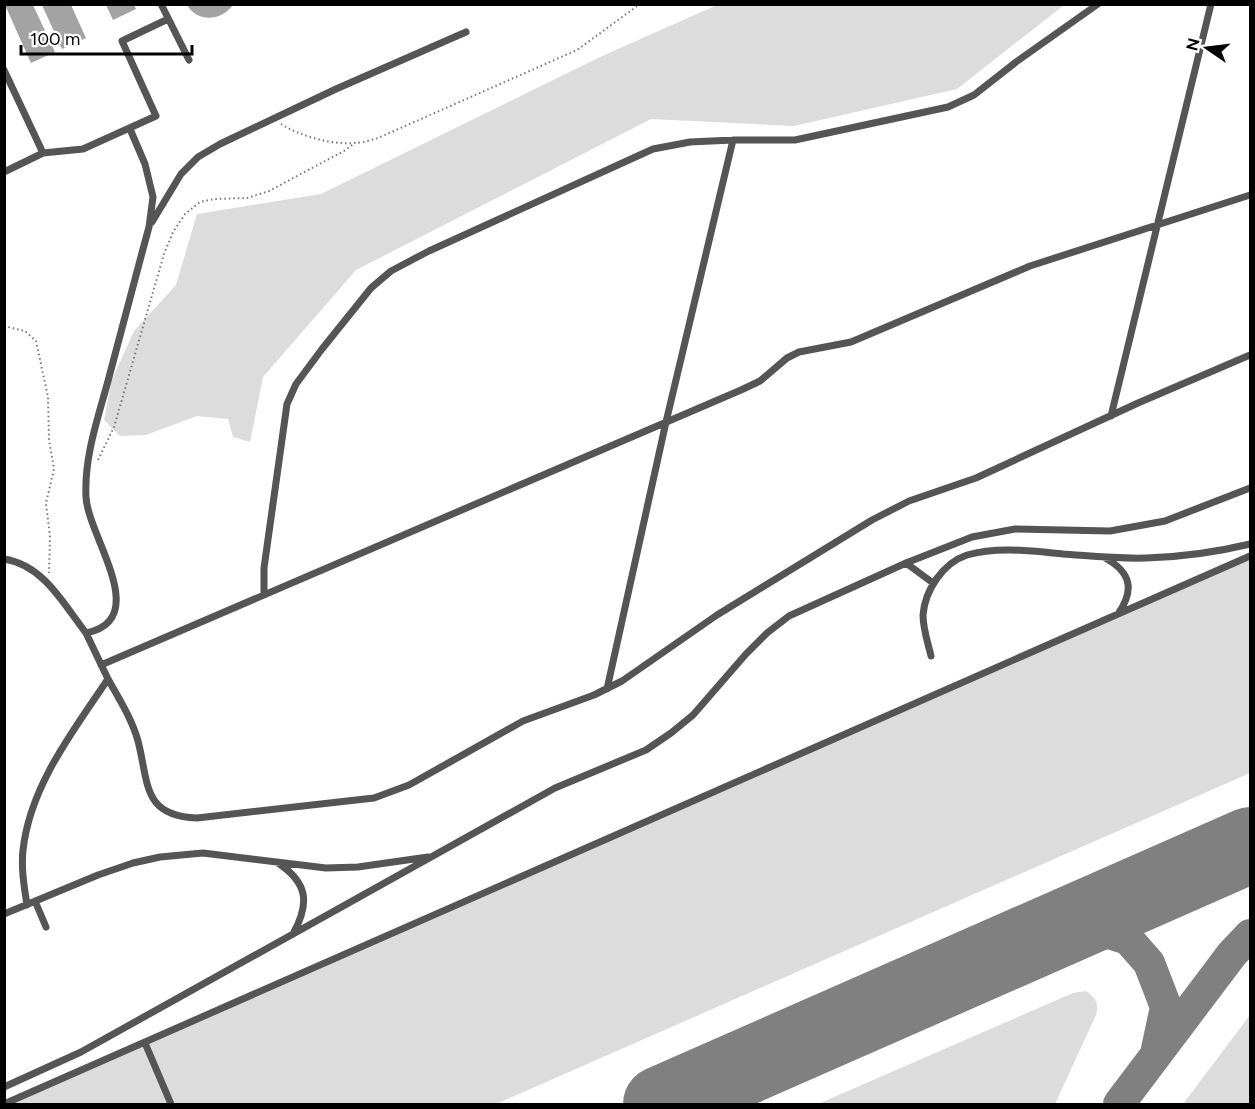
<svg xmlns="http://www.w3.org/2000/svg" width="1255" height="1109" font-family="Figtree,sans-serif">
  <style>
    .green { fill: #dcdcdc }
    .water { fill: #a3a3a3 }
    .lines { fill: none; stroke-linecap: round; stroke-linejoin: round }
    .taxiway { stroke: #808080; stroke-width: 32 }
    .runway { stroke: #808080; stroke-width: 76 }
    .path { stroke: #777; stroke-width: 2; stroke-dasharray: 1.5 3; stroke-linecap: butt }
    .lane { stroke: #555; stroke-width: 7 }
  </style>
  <rect width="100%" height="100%" fill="#fff"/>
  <path class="green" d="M717 5H1064L957 89 794 126 651 119 356 270 263 377 250 442 233 437 228 419 197 416 146 435 120 436 104 420 111 382 134 331 176 285 197 214 321 194 600 57Z
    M1250 556V773L496 1104H5Z
    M1086 991C1096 998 1099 1003 1096 1015L1055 1104H818L1073 993Z
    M1250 1015V1104H1183Z"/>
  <path class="water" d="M5 5H33L55 52 31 63Z
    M42 5H71L86 38 62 49Z
    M106 5H134L136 9 113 20Z
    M187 5H233C221 21 198 23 187 5Z"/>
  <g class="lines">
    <path class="taxiway" d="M1064 927 1092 928 1128 939 1149 963 1166 1007 1157 1049
      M1119 1104 1232 954 1250 935"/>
    <path class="runway" d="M661 1104 1250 845"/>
    <path class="path" d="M281 124C300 136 331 145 355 143 362 143 371 140 378 138L577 50 640 4
      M4 326 25 331 36 341 48 397 49 440 54 469 46 503 50 537 49 573
      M98 460 114 427 164 254 173 232 185 214 200 202 214 199 247 198 269 191 344 151 355 143"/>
    <path class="lane" d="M161 4 189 60
      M4 70 43 153 83 149 156 116 122 41 168 19
      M4 172 43 153
      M152 222 181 174 198 157 220 144 336 89 466 32
      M1111 416 1211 4
      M1105 558C1131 572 1135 590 1118 614
      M4 559C44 565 64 605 86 633 153 619 88 537 86 497 84 457 98 418 108 381 122 329 135 278 149 227L153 197 145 164 130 129
      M906 563 933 583
      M264 595V568L287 404 296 384 322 349 371 288 391 271 429 251 653 149 690 142 733 140H795L948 107 974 95 1016 62 1098 4
      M931 656C928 643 923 629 923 615 925 590 943 563 967 555 998 546 1032 551 1063 554 1091 556 1118 559 1146 558 1181 557 1217 552 1250 544
      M101 665 741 390 760 381 787 358 799 352 851 342 1030 266 1250 195
      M108 679C119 699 132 719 138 741 149 783 142 816 197 818L374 798 409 785 523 721 594 695 622 681 717 615 872 520 909 501 976 478 1138 403 1250 355
      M607 689 666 422 733 140
      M278 863C308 883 310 903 293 934
      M35 901 46 927
      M27 905C24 886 21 868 23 850 30 786 73 731 108 679L86 633
      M4 914 98 875 133 863 160 857 203 853 326 868 358 867 428 857
      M145 1043 171 1104
      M4 1087 81 1052 555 788 646 750 671 733 693 715 746 654 767 633 789 616 906 563 972 537 1015 529 1110 531 1165 521 1250 488
      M4 1104 1250 556"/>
  </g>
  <rect width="1255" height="1109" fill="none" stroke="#000000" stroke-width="12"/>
  <g transform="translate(1207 48) rotate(284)" stroke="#ffffff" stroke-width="4.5" paint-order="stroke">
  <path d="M0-4.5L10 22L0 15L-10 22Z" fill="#000000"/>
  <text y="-9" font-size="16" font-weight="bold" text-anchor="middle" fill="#000000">N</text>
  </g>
  <path d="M21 45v9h171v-9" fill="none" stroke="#000000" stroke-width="3"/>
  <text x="30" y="45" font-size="18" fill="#000000" stroke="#ffffff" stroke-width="4.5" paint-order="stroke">100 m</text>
</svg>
